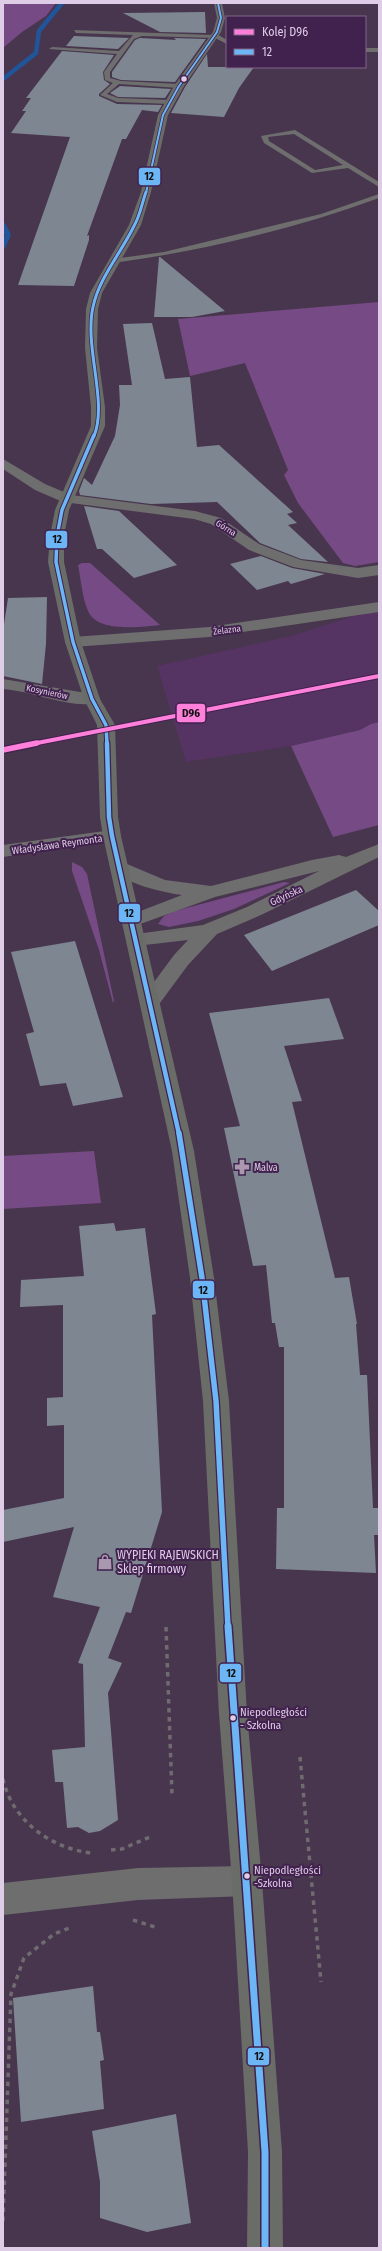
<svg xmlns="http://www.w3.org/2000/svg" width="382" height="2251" font-family="'Fira Sans Condensed',sans-serif">
  <style>
    .built { fill: #553362 }
    .green { fill: #764a85 }
    .lines { fill: none; stroke-linecap: round; stroke-linejoin: round }
    .stream-far1 { stroke: #21559a; stroke-width: 4.5 }
    .stream { stroke: #21559a; stroke-width: 5.5 }
    .building { fill: #7e8692 }
    .path { stroke: #6f6b70; stroke-width: 3.5; stroke-dasharray: 4.5 4.5; stroke-linecap: butt }
    .service { fill: #6e6e6e; fill-rule: evenodd }
    .minor { fill: #6e6e6e; fill-rule: evenodd }
    .secondary { fill: #6a6c68; fill-rule: evenodd }
    .bus-1-far5-casing { stroke: #41214d; stroke-width: 3.5 }
    .bus-1-far4-casing { stroke: #41214d; stroke-width: 4.5 }
    .bus-1-far3-casing { stroke: #41214d; stroke-width: 5.5 }
    .bus-1-far2-casing { stroke: #41214d; stroke-width: 7 }
    .bus-1-far1-casing { stroke: #41214d; stroke-width: 8 }
    .bus-1-casing { stroke: #41214d; stroke-width: 10 }
    .bus-1-far5 { stroke: #6db6f5; stroke-width: 2 }
    .bus-1-far4 { stroke: #6db6f5; stroke-width: 3 }
    .bus-1-far3 { stroke: #6db6f5; stroke-width: 3.5 }
    .bus-1-far2 { stroke: #6db6f5; stroke-width: 4.5 }
    .bus-1-far1 { stroke: #6db6f5; stroke-width: 5.5 }
    .bus-1 { stroke: #6db6f5; stroke-width: 7 }
    .rail-1-far1-casing { stroke: #41214d; stroke-width: 6 }
    .rail-1-casing { stroke: #41214d; stroke-width: 8 }
    .rail-1-far1 { stroke: #ff80da; stroke-width: 4 }
    .rail-1 { stroke: #ff80da; stroke-width: 5.5 }
    .bus-dot { fill: #dfcce6; stroke: #41214d; stroke-width: 1.5 }
    .labels { text-anchor: middle; stroke-width: 4; stroke-linejoin: round; paint-order: stroke }
    .far-street-label { font-size: 9px; fill: #dfcce6; stroke: #41214d }
    .street-label { font-size: 10px; fill: #dfcce6; stroke: #41214d }
    .poi-label { font-size: 10px; fill: #dfcce6; stroke: #41214d; text-anchor: start }
    .near-bus-label { font-size: 11px; fill: #dfcce6; stroke: #41214d; text-anchor: start }
    .near-poi-label { font-size: 12px; fill: #dfcce6; stroke: #41214d; text-anchor: start }
    .line-badge { stroke: #41214d; stroke-width: 1.5 }
    .pale-badge-label { font-size: 11px; text-anchor: middle; font-weight: bold; fill: #111 }
  </style>
  <rect width="100%" height="100%" fill="#48364e"/>
  <path class="built" d="M379 608V722L371 724 360 730 291 746 186 762 157 666 291 636Z"/>
  <path class="green" d="M3 3H56L46 16 22 32 3 48Z
    M379 302V562L355 566 343 563 298 503 284 475 288 470 245 363 190 376 178 319Z
    M82 563H90L160 625C141 627 97 633 88 611 82 597 81 579 78 565Z
    M379 722V825L333 837 291 746 360 730 371 724Z
    M72 862 82 867 87 874 114 1001 113 1003 99 950 72 871Z
    M284 882 290 883 234 909 198 921 169 927 158 924 164 916 175 911Z
    M94 1151 101 1203 3 1209V1156Z"/>
  <g class="lines">
    <path class="stream-far1" d="M3 79 36 53 39 31 62 3"/>
    <path class="stream" d="M3 225 8 235 3 246"/>
  </g>
  <path class="building" d="M205 12 206 33 160 32 123 13Z
    M74 36 129 38 118 49 66 46Z
    M140 38 176 40 174 38 206 39 175 82 121 80 112 77V72L135 40Z
    M62 51 114 55 103 72 104 80 110 84 99 94V96L117 104 162 105 158 112 142 110 126 139H122L87 236 89 235V240L74 286 18 285 70 137 11 133 26 111H22L31 98H26Z
    M207 54 208 67H254L239 88 224 117 171 113 185 87Z
    M120 86 171 89 165 98 118 97 110 93Z
    M159 257H160L225 311 192 317H154Z
    M152 323 165 379 190 377 197 447 219 445 293 512 287 514 297 523 288 525 328 562 301 559 260 543 217 502 151 504 80 495 79 491 84 478 92 485 115 436 120 405 119 385H132L123 324Z
    M84 506 119 511 177 565 134 578 102 549H97Z
    M261 556 292 568 325 574 291 584 288 581 257 590 230 564Z
    M47 597 46 644 42 684 3 676V631L8 598Z
    M356 890 379 911V925L272 971 244 935Z
    M75 941 123 1097 73 1106 66 1083 40 1086 26 1034 34 1032 11 952Z
    M329 998 344 1039 284 1046 302 1101 292 1102 335 1278 349 1277 357 1324H356L360 1375H367L373 1508H379V1535H374L376 1573 276 1569 277 1508H284V1347H279L275 1323H272L266 1265 253 1266 224 1128 240 1126 209 1013Z
    M114 1223 116 1231 145 1228 156 1314 152 1315 162 1512 131 1613 126 1612 108 1658 122 1663 108 1693 118 1820 100 1831 89 1833 78 1827 67 1828 63 1782H55L52 1750 85 1747 83 1664 78 1663 100 1607 53 1597 74 1527 3 1542V1510L64 1498V1425L47 1426V1398L63 1397V1305L20 1307 21 1280 84 1276 79 1226Z
    M93 1986 97 2032H100L104 2060 100 2061 104 2109 21 2122 13 1998Z
    M176 2114 191 2223 147 2232 100 2218V2182L92 2131Z"/>
  <g class="lines">
    <path class="path" d="M166 1627 172 1795
      M300 1757 321 1982
      M3 1779C12 1820 50 1848 91 1853
      M111 1850 122 1849 152 1836
      M133 1920 155 1927
      M3 2221 11 1994 24 1958 54 1934 72 1927"/>
    <path class="service" d="M74 30 212 35 215 33 227 40V44L215 38 142 36 134 39 110 72V78L121 81 179 84 182 86 179 88 119 84 107 94 118 98 170 100 173 102 170 104 117 102 100 95 113 83 105 80 104 72 117 54 49 49 52 47 119 51 133 35 76 33Z
      M365 48H379V52H365Z
      M295 130 379 182V187L348 168 312 173 264 143 261 136ZM294 134 343 165 315 170 269 141 268 137Z
      M379 194V198C294 229 203 251 113 263L109 261 113 259 164 252 321 214Z"/>
    <path class="minor" d="M3 459 45 484 71 495 195 511 221 518 259 544 301 560 358 568 379 565V575L358 578 293 567 249 550 211 524 194 519 63 502 35 490 3 469Z
      M379 602V612L209 637 73 647 67 645 65 642 67 639 73 637 209 627Z
      M3 679 98 695 100 699 98 703C70 709 32 691 3 689Z
      M112 830 119 832 121 836 119 840 3 857V845Z
      M379 844V857L261 915 217 934 188 965 157 1007 150 1009 143 1007 140 1002 143 997 174 955 188 940 136 946 129 945 126 940 129 935 203 925 247 907 319 871 215 897 132 927 125 925 122 921 125 917 182 895C165 893 121 883 111 868L113 864 120 862 127 864 165 880 211 886 312 860 339 855 346 857Z
      M247 1866 258 1870 262 1881 258 1892 247 1896 138 1900 3 1915V1883L138 1868Z"/>
    <path class="secondary" d="M214 3H222L225 18 221 32 184 86 168 115 151 192 141 225 102 293 98 309 97 348 105 407V426L69 510 64 536V562L81 642 100 699 115 725 118 817 121 836 194 1151 214 1278 229 1401 247 1714 262 1881 282 2152 283 2248H247L248 2152 232 1881 219 1714 203 1401 190 1278 172 1151 103 836 100 817 97 725 84 699 65 642 48 562 50 536 55 510 91 426V407L85 348 86 309 90 293 129 225 141 192 158 115 174 86 213 32 217 18Z"/>
    <g class="bus-1-far5-casing">
      <path id="bus-1-far5" d="M146 193 163 115 179 86 217 32 221 18 218 3"/>
    </g>
    <g class="bus-1-far4-casing">
      <path id="bus-1-far4" d="M94 436C108 402 84 347 93 307 99 278 121 253 134 226 140 216 142 203 146 192"/>
    </g>
    <g class="bus-1-far3-casing">
      <path id="bus-1-far3" d="M94 435 62 510 57 536 56 562 73 642 92 699 106 725 107 744"/>
    </g>
    <g class="bus-1-far2-casing">
      <path id="bus-1-far2" d="M107 743 109 817 112 836 179 1134"/>
    </g>
    <g class="bus-1-far1-casing">
      <path id="bus-1-far1" d="M179 1133 202 1278 216 1401 228 1627"/>
    </g>
    <g class="bus-1-casing">
      <path id="bus-1" d="M228 1626 265 2152V2248"/>
    </g>
    <use href="#bus-1-far5" class="bus-1-far5"/>
    <use href="#bus-1-far4" class="bus-1-far4"/>
    <use href="#bus-1-far3" class="bus-1-far3"/>
    <use href="#bus-1-far2" class="bus-1-far2"/>
    <use href="#bus-1-far1" class="bus-1-far1"/>
    <use href="#bus-1" class="bus-1"/>
    <g class="rail-1-far1-casing">
      <path id="rail-1-far1" d="M32 744 379 676"/>
    </g>
    <g class="rail-1-casing">
      <path id="rail-1" d="M3 750 37 743"/>
    </g>
    <use href="#rail-1-far1" class="rail-1-far1"/>
    <use href="#rail-1" class="rail-1"/>
  </g>
  <defs>
    <g id="pharmacy-bare" transform="scale(1.2)"><path d="M-2-6h4v4h4v4h-4v4h-4v-4h-4v-4h4Z" fill="#aa98b1" stroke="#41214d" stroke-width="2.5" paint-order="stroke"/></g>
    <g id="shop-bare" transform="scale(1.2)"><path d="M-5-2.5h2.3a2.7 3.5 0 0 1 5.4 0H5L5.5 6h-11ZM-1.5-2.5h3a1.5 2.3 0 0 0-3 0Z" fill="#aa98b1" stroke="#41214d" stroke-width="2.5" paint-order="stroke"/></g>
  </defs>
  <g fill-rule="evenodd">
    <use href="#pharmacy-bare" x="242" y="1167"/>
    <use href="#shop-bare" x="105" y="1562"/>
  </g>
  <g class="bus-dot">
    <circle cx="184" cy="79" r="3.5"/>
    <circle cx="233" cy="1718" r="3.5"/>
    <circle cx="247" cy="1876" r="3.5"/>
  </g>
  <g class="labels">
    <g class="far-street-label">
      <text transform="translate(226 528) rotate(32)" y="3">Górna</text>
      <text transform="translate(227 630) rotate(-7)" y="3">Żelazna</text>
      <text transform="translate(47 692) rotate(12)" y="3">Kosynierów</text>
    </g>
    <g class="street-label">
      <text transform="translate(57 844) rotate(-8)" y="4">Władysława Reymonta</text>
      <text transform="translate(286 895) rotate(-25)" y="4">Gdyńska</text>
    </g>
    <g class="poi-label">
      <text x="254" y="1171">Malva</text>
    </g>
    <g class="near-bus-label">
      <text x="240" y="1716">Niepodległości<tspan x="240" dy="13">- Szkolna</tspan></text>
      <text x="254" y="1874">Niepodległości<tspan x="254" dy="13">-Szkolna</tspan></text>
    </g>
    <g class="near-poi-label">
      <text x="117" y="1559">WYPIEKI RAJEWSKICH<tspan x="117" dy="14">Sklep firmowy</tspan></text>
    </g>
  </g>
  <g class="line-badge">
    <rect x="138" y="167" width="23" height="19" rx="4" fill="#6db6f5"/>
    <rect x="45" y="530" width="23" height="19" rx="4" fill="#6db6f5"/>
    <rect x="176" y="703" width="30" height="20" rx="4" fill="#ff80da"/>
    <rect x="118" y="903" width="23" height="20" rx="4" fill="#6db6f5"/>
    <rect x="192" y="1280" width="23" height="19" rx="4" fill="#6db6f5"/>
    <rect x="219" y="1663" width="23" height="20" rx="4" fill="#6db6f5"/>
    <rect x="247" y="2047" width="23" height="19" rx="4" fill="#6db6f5"/>
  </g>
  <g class="pale-badge-label">
    <text x="149" y="180">12</text>
    <text x="57" y="543">12</text>
    <text x="191" y="717">D96</text>
    <text x="129" y="917">12</text>
    <text x="203" y="1294">12</text>
    <text x="231" y="1677">12</text>
    <text x="259" y="2060">12</text>
  </g>
  <rect width="382" height="2251" fill="none" stroke="#dfcce6" stroke-width="8"/>
  <rect x="226" y="16" width="140" height="52" fill="#41214d" stroke="#80658a"/>
  <rect x="234" y="29" width="20" height="6" fill="#ff80da" stroke="#80658a"/>
  <text x="262" y="36" font-size="12" fill="#dfcce6">Kolej D96</text>
  <rect x="234" y="49" width="20" height="6" fill="#6db6f5" stroke="#80658a"/>
  <text x="262" y="56" font-size="12" fill="#dfcce6">12</text>
</svg>
